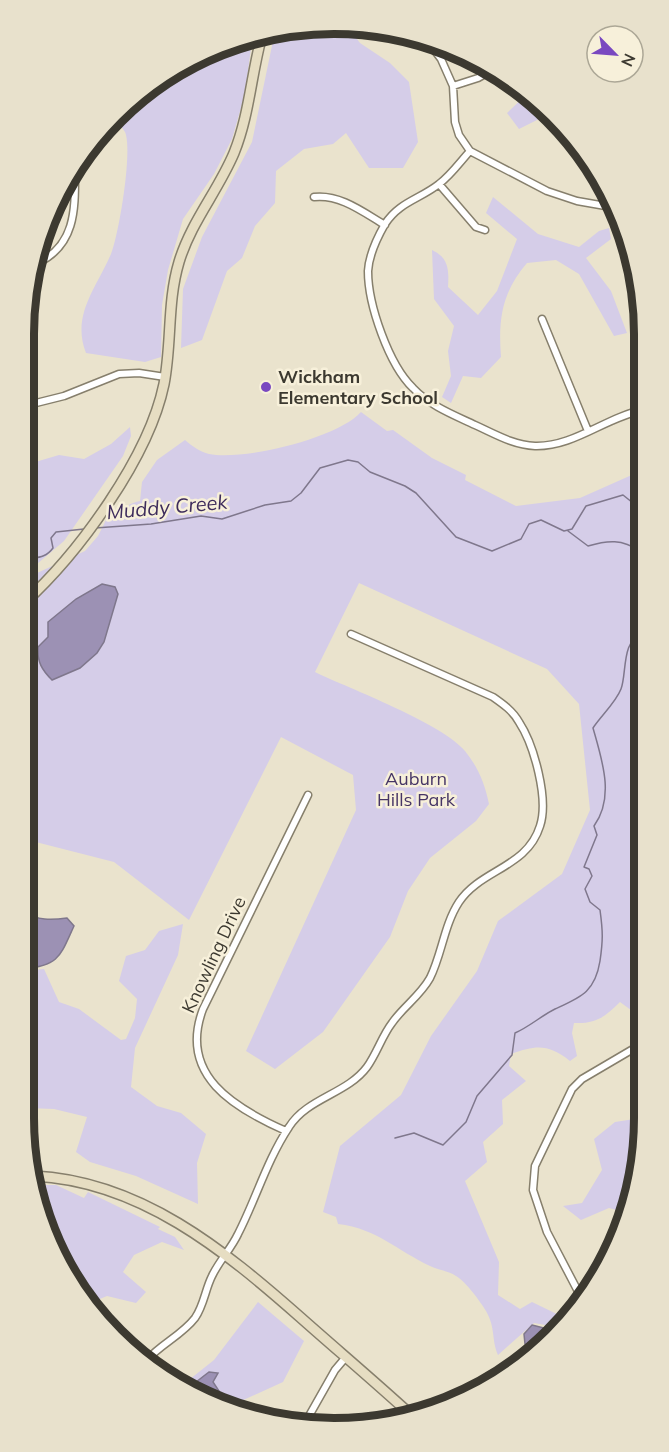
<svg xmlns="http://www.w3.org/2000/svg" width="669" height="1452" font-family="Mulish,sans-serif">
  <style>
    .green { fill: #d5cde8 }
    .water { fill: #9c91b4; stroke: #7f778c; stroke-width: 1.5 }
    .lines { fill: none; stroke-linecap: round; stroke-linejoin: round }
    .stream { stroke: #7f778c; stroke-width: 1.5 }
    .street-casing { stroke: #867f6c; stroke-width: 9 }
    .secondary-casing { stroke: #867f6c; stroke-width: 12 }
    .street { stroke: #fff; stroke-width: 6 }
    .secondary { stroke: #e6ddc2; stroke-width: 9 }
    .poi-dot { fill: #7948c0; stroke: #f7f0da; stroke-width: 2 }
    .labels { text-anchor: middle; stroke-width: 5; stroke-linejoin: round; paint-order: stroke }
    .poi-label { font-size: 18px; font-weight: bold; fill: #3c3930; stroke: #f7f0da; text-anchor: start }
    .park-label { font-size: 18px; fill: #463565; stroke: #f7f0da }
    .street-label { font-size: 18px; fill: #3c3930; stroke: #f7f0da }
    .water-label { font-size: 20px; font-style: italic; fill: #3d2b5b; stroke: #f7f0da }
    .rim { fill: none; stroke: #3c3930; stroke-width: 8 }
  </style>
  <rect width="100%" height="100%" fill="#eae3cd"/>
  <path class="green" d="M334 24 348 27 360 43 390 63 409 82 418 142 403 168H369L346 133 333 144 304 149 276 171 275 203 255 226 242 258 227 271 202 340 181 348 183 289 202 237 252 142 274 36Z
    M252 40 245 94 232 139 214 174 183 219 168 270 162 305 161 357 145 362 86 353C71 315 97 287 111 254 119 234 133 150 125 132 122 127 117 122 113 117L215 48Z
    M528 93 549 114 519 129 507 113Z
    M493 197 538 234 579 247 599 231 609 228 611 239 586 258 611 291 627 333 614 336 579 274 556 260 527 263C502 292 498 319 501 357L481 378 463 376 451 403 442 397 451 376 448 351 454 326 434 299 432 250C449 258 449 270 448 287L478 315 497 291 517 239 486 213Z
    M361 412 387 431 393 430 432 458 466 475 465 480 516 506 580 498 643 470 644 783 636 807 644 812 645 1008 635 1013 620 1002C605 1017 596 1024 574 1023L572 1033 577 1056 570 1061C548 1044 537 1045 511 1054L509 1066 526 1081 502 1100 503 1124 483 1142 487 1162 465 1181 499 1262 498 1295 520 1309 532 1302 563 1317 578 1305 568 1322 545 1341 551 1334V1326L534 1323 498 1355C491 1338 496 1329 486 1311 480 1301 466 1282 456 1276 449 1271 438 1270 430 1266 396 1250 378 1229 338 1224L336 1217 323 1212 340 1146 401 1095 431 1036 477 971 498 921 562 874 590 810 579 704 547 669 359 583 315 672C350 689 442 723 465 751 478 767 485 784 489 804L476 821 430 858 408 891 390 937 323 1032 275 1069 246 1051 356 810 353 775 281 737 189 920 114 862 24 839V579L85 551 98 536 106 520C121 517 120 505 140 501L142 482 157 460 185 440C192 446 200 452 209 454 244 461 338 438 361 412Z
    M130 427 131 436 123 456 64 541 24 575V479L32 463 59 455 84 459 111 444Z
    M183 924 178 955 135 1048 131 1087 157 1106 181 1113 206 1134 197 1163 198 1204 136 1176 90 1162 76 1152 87 1117 54 1109 27 1108 24 1112V971L44 969 59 1002 79 1009 121 1040 126 1039 135 1018 137 999 119 981 126 956 145 950 159 931Z
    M645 1105V1118L621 1236 603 1266 598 1258 612 1245 624 1212 609 1208 581 1220 563 1206 582 1203 602 1170 594 1139 615 1122 641 1118Z
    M35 1185H56L84 1198 88 1192 160 1227 158 1229 175 1237 184 1250 162 1242 134 1255 123 1272 146 1292 136 1303 107 1296 90 1303 41 1218Z
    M258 1302 304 1341 283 1382 230 1406 180 1387 214 1360Z"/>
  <path class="water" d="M102 584 115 587 118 594 104 642 97 653 80 668 52 680C42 670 37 662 38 647L48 637V622L76 599Z
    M24 641 29 645V659L37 684 24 682Z
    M24 911C37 921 52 920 67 918L74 926C60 956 60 965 24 969Z
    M532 1325 548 1329V1336L535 1349 525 1344 524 1334Z
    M209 1372 218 1373 213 1382 219 1391 209 1398 187 1389Z"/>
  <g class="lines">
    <path class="stream" d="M95 528 151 524 201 516 222 519 265 505 291 501 301 493 320 468 348 460 358 462 370 472 405 486 416 493 456 537 492 551 521 539 529 524 541 520 564 531 572 529 586 506 623 495 643 511
      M568 531 588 546C608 540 622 539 640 551L643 562
      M24 560C36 557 45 559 53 548L51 538 56 532 84 529
      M395 1138 414 1133 443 1145 466 1122 477 1096 512 1055 515 1033C529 1027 541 1016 555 1009 581 997 595 992 600 961 603 940 603 932 600 910L590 902 585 889 592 876 589 869 584 867 597 835 594 826C615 797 602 760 593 728 601 716 616 702 621 689 627 674 621 639 643 634"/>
    <g class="street-casing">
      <path id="street" d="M429 43 441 59 453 86 455 122 459 135 470 151 547 191 577 201 617 208
        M453 86 478 78 492 70
        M470 151C460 162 451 175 439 184 420 199 399 202 385 224 377 238 369 254 368 271 368 305 389 365 413 388 430 406 454 415 475 425 495 434 513 445 535 446 574 447 606 417 643 410
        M439 184 476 227 485 230
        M314 197C340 194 363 212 385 225
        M617 208 620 238 633 261
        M38 263C75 245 75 211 75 175
        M542 319 588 431
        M24 406 64 396 119 374 139 373 165 377
        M286 1131C234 1108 178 1075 203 1009L308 795
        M582 1299 547 1232 533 1190 535 1166 572 1089 582 1079 645 1042
        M147 1360C161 1344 182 1335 195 1318 204 1305 205 1290 212 1276 219 1261 231 1249 238 1234 256 1199 267 1160 289 1127 307 1098 347 1094 367 1067 377 1053 382 1036 392 1023 403 1007 420 996 430 978 442 954 444 925 459 902 481 869 527 868 540 826 549 799 534 745 519 722 513 711 503 704 493 697L351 634
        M305 1423 335 1370 346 1357"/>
    </g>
    <g class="secondary-casing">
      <path id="secondary" d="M24 603C79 553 149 457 164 384 172 343 167 302 179 262 191 222 218 191 234 153 249 116 251 77 261 39
        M34 1176C140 1181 224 1250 300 1317 336 1349 374 1381 410 1414"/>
    </g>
    <use href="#street" class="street"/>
    <use href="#secondary" class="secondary"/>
  </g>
  <circle class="poi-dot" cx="266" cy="387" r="6"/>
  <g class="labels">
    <g class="poi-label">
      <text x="278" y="383">Wickham<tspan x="278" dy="21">Elementary School</tspan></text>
    </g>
    <g class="park-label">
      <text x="416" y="785">Auburn<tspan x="416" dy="21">Hills Park</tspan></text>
    </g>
    <g class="street-label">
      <text transform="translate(214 955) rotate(-65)" y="6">Knowling Drive</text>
    </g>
    <g class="water-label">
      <text transform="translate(167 507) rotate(-5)" y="7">Muddy Creek</text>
    </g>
  </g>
  <path d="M0 0H669V1452H0ZM334 34H334A300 300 0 0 1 634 334V1118A300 300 0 0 1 334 1418H334A300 300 0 0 1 34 1118V334A300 300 0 0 1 334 34Z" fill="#e8e1cc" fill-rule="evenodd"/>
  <path class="rim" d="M334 34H334A300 300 0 0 1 634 334V1118A300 300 0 0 1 334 1418H334A300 300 0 0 1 34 1118V334A300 300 0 0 1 334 34Z"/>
  <g transform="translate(615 54) rotate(115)"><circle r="28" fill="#f7f0da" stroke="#aca796" stroke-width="1.5"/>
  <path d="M0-4.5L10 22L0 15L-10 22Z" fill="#7948c0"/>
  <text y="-9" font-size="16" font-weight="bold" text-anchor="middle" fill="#3c3930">N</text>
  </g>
</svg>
